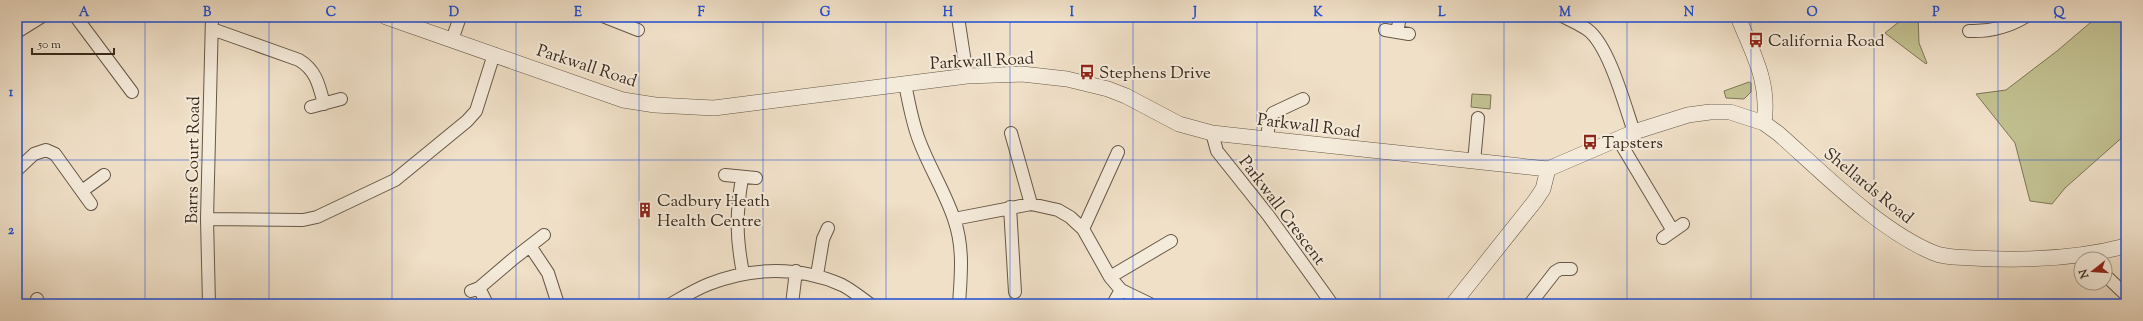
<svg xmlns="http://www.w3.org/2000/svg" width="2143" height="321" font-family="'Sorts Mill Goudy',serif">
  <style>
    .green { fill: #c2c090; stroke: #7d7556 }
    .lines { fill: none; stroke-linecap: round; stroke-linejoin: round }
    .minor-casing { stroke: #665847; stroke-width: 14 }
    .tertiary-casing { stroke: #665847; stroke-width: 16 }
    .minor { stroke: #f5ebdb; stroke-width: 12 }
    .tertiary { stroke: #f5ebdb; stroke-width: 15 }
    .grid { fill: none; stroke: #1d4ed8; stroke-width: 1; stroke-opacity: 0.55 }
    .labels { text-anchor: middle; stroke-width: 4; stroke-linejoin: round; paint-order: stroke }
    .poi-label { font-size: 17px; fill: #382a1c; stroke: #f5ebdb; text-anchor: start }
    .street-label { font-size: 17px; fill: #382a1c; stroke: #f5ebdb }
    .neatline { fill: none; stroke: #1d4ed8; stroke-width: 1.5 }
    .grid-label { font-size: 13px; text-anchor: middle; font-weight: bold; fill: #1d4ed8 }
  </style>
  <rect width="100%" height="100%" fill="#f0e0c8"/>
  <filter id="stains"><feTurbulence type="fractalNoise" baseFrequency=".005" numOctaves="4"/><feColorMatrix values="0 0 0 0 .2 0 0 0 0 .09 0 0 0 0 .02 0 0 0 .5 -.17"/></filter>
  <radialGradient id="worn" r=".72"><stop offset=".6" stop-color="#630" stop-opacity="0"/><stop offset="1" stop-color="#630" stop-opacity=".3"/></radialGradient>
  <path class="green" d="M1905 17H1918L1919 43 1927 63 1926 64 1885 33Z
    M2097 17H2126V134L2065 188 2052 204 2030 201 2015 143 1976 94 2006 90 2057 51Z
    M1749 82 1751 83V92L1744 99 1726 98 1724 91Z
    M1472 94 1491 95 1490 109 1471 107Z"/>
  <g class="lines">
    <g class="minor-casing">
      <path id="minor" d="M76 17 132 92
        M605 17 638 30
        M958 17 967 76
        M1564 17C1572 21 1581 25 1588 30 1609 46 1625 106 1634 132
        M212 29 299 60C316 70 319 85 324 104
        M1385 30 1409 34
        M1969 31C1990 32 2008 27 2025 17
        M17 32 41 17
        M1397 32 1400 17
        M452 40 460 17
        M905 84C909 103 912 122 919 140 929 167 945 192 954 219 964 247 961 275 959 304
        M311 107 341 99
        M1011 133 1031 204
        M1212 133 1217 151 1268 215 1332 304
        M1267 139 1269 122 1273 113 1303 99
        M1618 139 1673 231
        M1474 162 1478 118
        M17 170 34 154 46 150 55 154 91 204
        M725 175 756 178
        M742 178C736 214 736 237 743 273
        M82 191 104 175
        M1010 207 1015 292
        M207 219 303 220 317 217 395 180 467 121 476 111 494 54
        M954 219 1031 204 1058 210 1070 217 1083 229 1110 277 1121 290 1150 304
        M1083 229 1118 152
        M1663 238 1683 224
        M530 246 548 273 558 304
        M817 275 823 239 828 228
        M2105 275 2126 295
        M1110 277 1171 241
        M479 288 487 304
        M471 291 479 288 513 259 544 235
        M37 299 39 304
        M209 304 207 219 212 17
        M671 304C683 297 696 289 709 284 752 267 800 266 842 285 852 290 861 298 870 304
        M792 304 796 271
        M1113 304 1121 290
        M1530 304 1555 272 1560 269H1571"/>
    </g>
    <g class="tertiary-casing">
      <path id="tertiary" d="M386 17 623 100 655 105 714 108 967 76 1022 74 1067 79 1108 89 1126 96 1179 124 1212 133 1548 169 1634 132 1688 115 1710 112H1730L1764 123 1779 134C1823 173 1880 231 1934 253 1946 258 1960 257 1973 258 2024 261 2076 259 2126 246
        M1738 17C1753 54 1770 82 1764 123
        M1453 304 1535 201 1543 189 1548 169"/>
    </g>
    <use href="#minor" class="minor"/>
    <use href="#tertiary" class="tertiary"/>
  </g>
  <path class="grid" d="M145 17V304M269 17V304M392 17V304M516 17V304M639 17V304M763 17V304M886 17V304M1010 17V304M1133 17V304M1257 17V304M1380 17V304M1504 17V304M1627 17V304M1751 17V304M1874 17V304M1998 17V304M17 160H2126"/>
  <defs>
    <g id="bus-bare" transform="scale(1.2)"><path d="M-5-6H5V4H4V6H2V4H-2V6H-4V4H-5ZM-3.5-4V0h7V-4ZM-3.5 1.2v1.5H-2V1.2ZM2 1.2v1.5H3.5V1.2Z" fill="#8f2418" stroke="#f5ebdb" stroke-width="2.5" paint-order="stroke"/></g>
    <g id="building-bare" transform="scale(1.2)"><path d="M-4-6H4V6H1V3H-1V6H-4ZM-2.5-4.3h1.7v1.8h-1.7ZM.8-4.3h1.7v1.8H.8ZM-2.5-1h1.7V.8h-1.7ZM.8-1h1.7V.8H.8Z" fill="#8f2418" stroke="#f5ebdb" stroke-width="2.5" paint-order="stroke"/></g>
  </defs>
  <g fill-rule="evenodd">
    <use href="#bus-bare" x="1756" y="40"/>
    <use href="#bus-bare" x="1087" y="72"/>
    <use href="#bus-bare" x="1590" y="142"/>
    <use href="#building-bare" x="645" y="210"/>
  </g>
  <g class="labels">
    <g class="poi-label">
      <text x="1768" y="46">California Road</text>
      <text x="1099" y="78">Stephens Drive</text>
      <text x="1602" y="148">Tapsters</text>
      <text x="657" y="206">Cadbury Heath<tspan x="657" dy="20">Health Centre</tspan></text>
    </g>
    <g class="street-label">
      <text transform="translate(982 60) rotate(-3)" y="6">Parkwall Road</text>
      <text transform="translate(587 65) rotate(18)" y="6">Parkwall Road</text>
      <text transform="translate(1309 125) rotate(7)" y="6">Parkwall Road</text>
      <text transform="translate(192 160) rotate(-89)" y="6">Barrs Court Road</text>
      <text transform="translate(1869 185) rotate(39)" y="6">Shellards Road</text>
      <text transform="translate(1283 210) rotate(53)" y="6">Parkwall Crescent</text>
    </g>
  </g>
  <rect width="2143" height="321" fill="none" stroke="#f0e0c8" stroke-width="44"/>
  <g transform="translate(2093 271) rotate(253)"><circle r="19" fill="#f5ebdb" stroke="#a99e8f"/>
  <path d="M0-3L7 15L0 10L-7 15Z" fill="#8f2418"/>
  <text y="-6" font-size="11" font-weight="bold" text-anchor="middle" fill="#382a1c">N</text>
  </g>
  <path d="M32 48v6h82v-6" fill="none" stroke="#382a1c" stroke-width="2"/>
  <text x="38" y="48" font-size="12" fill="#382a1c" stroke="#f5ebdb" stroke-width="3" paint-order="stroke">50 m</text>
  <rect x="22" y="22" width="2099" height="277" class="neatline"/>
  <g class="grid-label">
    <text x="84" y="16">A</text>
    <text x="207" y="16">B</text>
    <text x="331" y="16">C</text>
    <text x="454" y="16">D</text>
    <text x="578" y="16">E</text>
    <text x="701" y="16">F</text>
    <text x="825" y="16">G</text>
    <text x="948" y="16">H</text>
    <text x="1072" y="16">I</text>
    <text x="1195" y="16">J</text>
    <text x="1318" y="16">K</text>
    <text x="1442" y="16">L</text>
    <text x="1565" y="16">M</text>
    <text x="1689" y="16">N</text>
    <text x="1812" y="16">O</text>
    <text x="1936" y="16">P</text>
    <text x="2059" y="16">Q</text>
    <text x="11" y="96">1</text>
    <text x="11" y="234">2</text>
  </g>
  <rect width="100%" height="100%" filter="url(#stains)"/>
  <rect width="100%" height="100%" fill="url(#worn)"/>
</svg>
